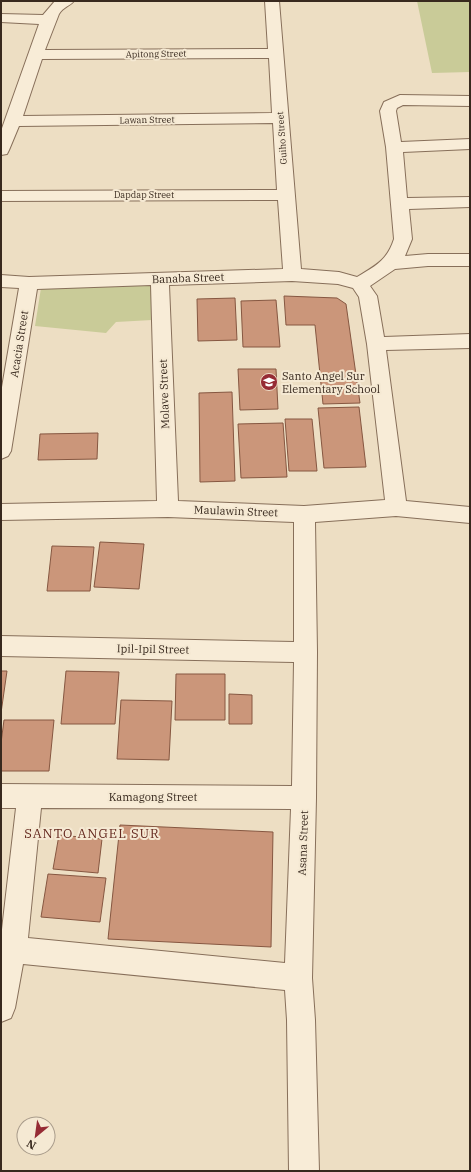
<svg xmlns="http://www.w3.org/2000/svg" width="471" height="1172" font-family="'IBM Plex Serif',serif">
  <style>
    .green { fill: #c9cb98 }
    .building { fill: #cb967a; stroke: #865741 }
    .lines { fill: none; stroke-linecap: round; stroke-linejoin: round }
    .minor-casing { stroke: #876f5a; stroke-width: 2 }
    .minor { fill: #f8ecd7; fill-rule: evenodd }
    .labels { text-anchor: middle; stroke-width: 4; stroke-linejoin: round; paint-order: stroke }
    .far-street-label { font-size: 9px; fill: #38291e; stroke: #f5e9d3 }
    .street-label { font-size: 11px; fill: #38291e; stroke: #f5e9d3 }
    .poi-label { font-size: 11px; fill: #38291e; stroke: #f5e9d3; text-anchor: start }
    .quarter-label { font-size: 13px; letter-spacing: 1px; fill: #64281e; stroke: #f5e9d3 }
  </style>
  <rect width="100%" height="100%" fill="#eddec3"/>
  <path class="green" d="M417 1H470V72L432 73Z
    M151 284 152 320 116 322 106 333 35 326 41 288Z"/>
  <path class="building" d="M284 296 337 298 346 304 360 403 323 404 315 325H286Z
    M235 298 237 340 198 341 197 299Z
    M276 300 280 347H243L241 301Z
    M238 369H276L278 409 240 410Z
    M232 392 235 481 200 482 199 393Z
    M359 407 366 467 324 468 318 408Z
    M285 419H312L317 471H289Z
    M283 423 287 477 241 478 238 424Z
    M98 433 97 459 38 460 40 434Z
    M100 542 144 544 139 589 94 587Z
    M52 546 94 547 90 591H47Z
    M1 671H7L1 713Z
    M66 671 119 672 115 724H61Z
    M176 674H225V720H175Z
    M229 694 252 695V724H229Z
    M121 700 172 701 169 760 117 759Z
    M4 720H54L49 771H1V743Z
    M120 825 273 832 271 947 108 939Z
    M59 835 102 839 98 873 53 869Z
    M48 874 106 878 100 922 41 917Z"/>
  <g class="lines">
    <g class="minor-casing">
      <path id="minor" d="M55 1H74C70 6 63 7 59 14L45 50 268 49 265 1H279L301 269 339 272 357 277C375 266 387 261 394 239L386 147 380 111 384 102 400 95 470 96V106L403 105 397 108 396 111 401 142 470 139V149L403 152 407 198 470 197V207L409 209 412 239 405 256 428 254H470V266H428L395 269 370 286 377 296 384 337 470 334V348L386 350 406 501 470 507V523L396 516 315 522 317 652 316 798 312 978 315 1020 319 1171H289L287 1020 285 990 23 964 15 1008 11 1018 1 1022V938L16 808H1V784L292 786 294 662 1 656V636L294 642V522L168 517 1 520V504L157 501 151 285 37 289 11 451 8 456 1 459V393L19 288 1 287V275L29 277 283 269 278 200 1 201V191L277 190 273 123 19 126 9 150 7 154 1 155V131L39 24 1 22V14L43 15ZM269 58 272 113 23 116 42 59ZM292 281 338 284 353 288 359 297 367 344 385 500 304 506 178 501 169 285ZM41 808 291 809 285 963 28 938Z"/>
    </g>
    <use href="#minor" class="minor"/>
  </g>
  <defs>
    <g id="school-disc" transform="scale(0.9)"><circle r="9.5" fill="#962b34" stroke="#f5e9d3"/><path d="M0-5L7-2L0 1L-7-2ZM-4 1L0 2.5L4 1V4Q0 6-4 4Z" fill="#fff"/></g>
  </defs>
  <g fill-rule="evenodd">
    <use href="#school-disc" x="269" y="382"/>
  </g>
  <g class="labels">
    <g class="far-street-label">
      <text transform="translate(156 54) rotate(-1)" y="3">Apitong Street</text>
      <text transform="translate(147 120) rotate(-1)" y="3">Lawan Street</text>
      <text transform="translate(282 138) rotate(-94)" y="3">Guiho Street</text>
      <text x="144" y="198">Dapdap Street</text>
    </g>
    <g class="street-label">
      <text transform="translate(188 278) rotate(-2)" y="4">Banaba Street</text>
      <text transform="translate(19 344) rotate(-81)" y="4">Acacia Street</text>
      <text transform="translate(164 394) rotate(-92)" y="4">Molave Street</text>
      <text transform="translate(236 511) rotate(2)" y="4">Maulawin Street</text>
      <text transform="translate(153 649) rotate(1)" y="4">Ipil-Ipil Street</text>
      <text x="153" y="801">Kamagong Street</text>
      <text transform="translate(303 843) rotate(-88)" y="4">Asana Street</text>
    </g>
    <g class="poi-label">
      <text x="282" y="380">Santo Angel Sur<tspan x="282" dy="13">Elementary School</tspan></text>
    </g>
    <g class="quarter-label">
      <text x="92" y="838">SANTO ANGEL SUR</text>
    </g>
  </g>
  <rect width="471" height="1172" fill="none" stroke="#38291e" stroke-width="4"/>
  <g transform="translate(36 1136) rotate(209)"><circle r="19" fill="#f5e9d3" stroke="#a99c8b"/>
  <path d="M0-3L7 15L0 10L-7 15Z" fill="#962b34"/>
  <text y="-6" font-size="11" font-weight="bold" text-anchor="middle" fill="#38291e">N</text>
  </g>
</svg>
